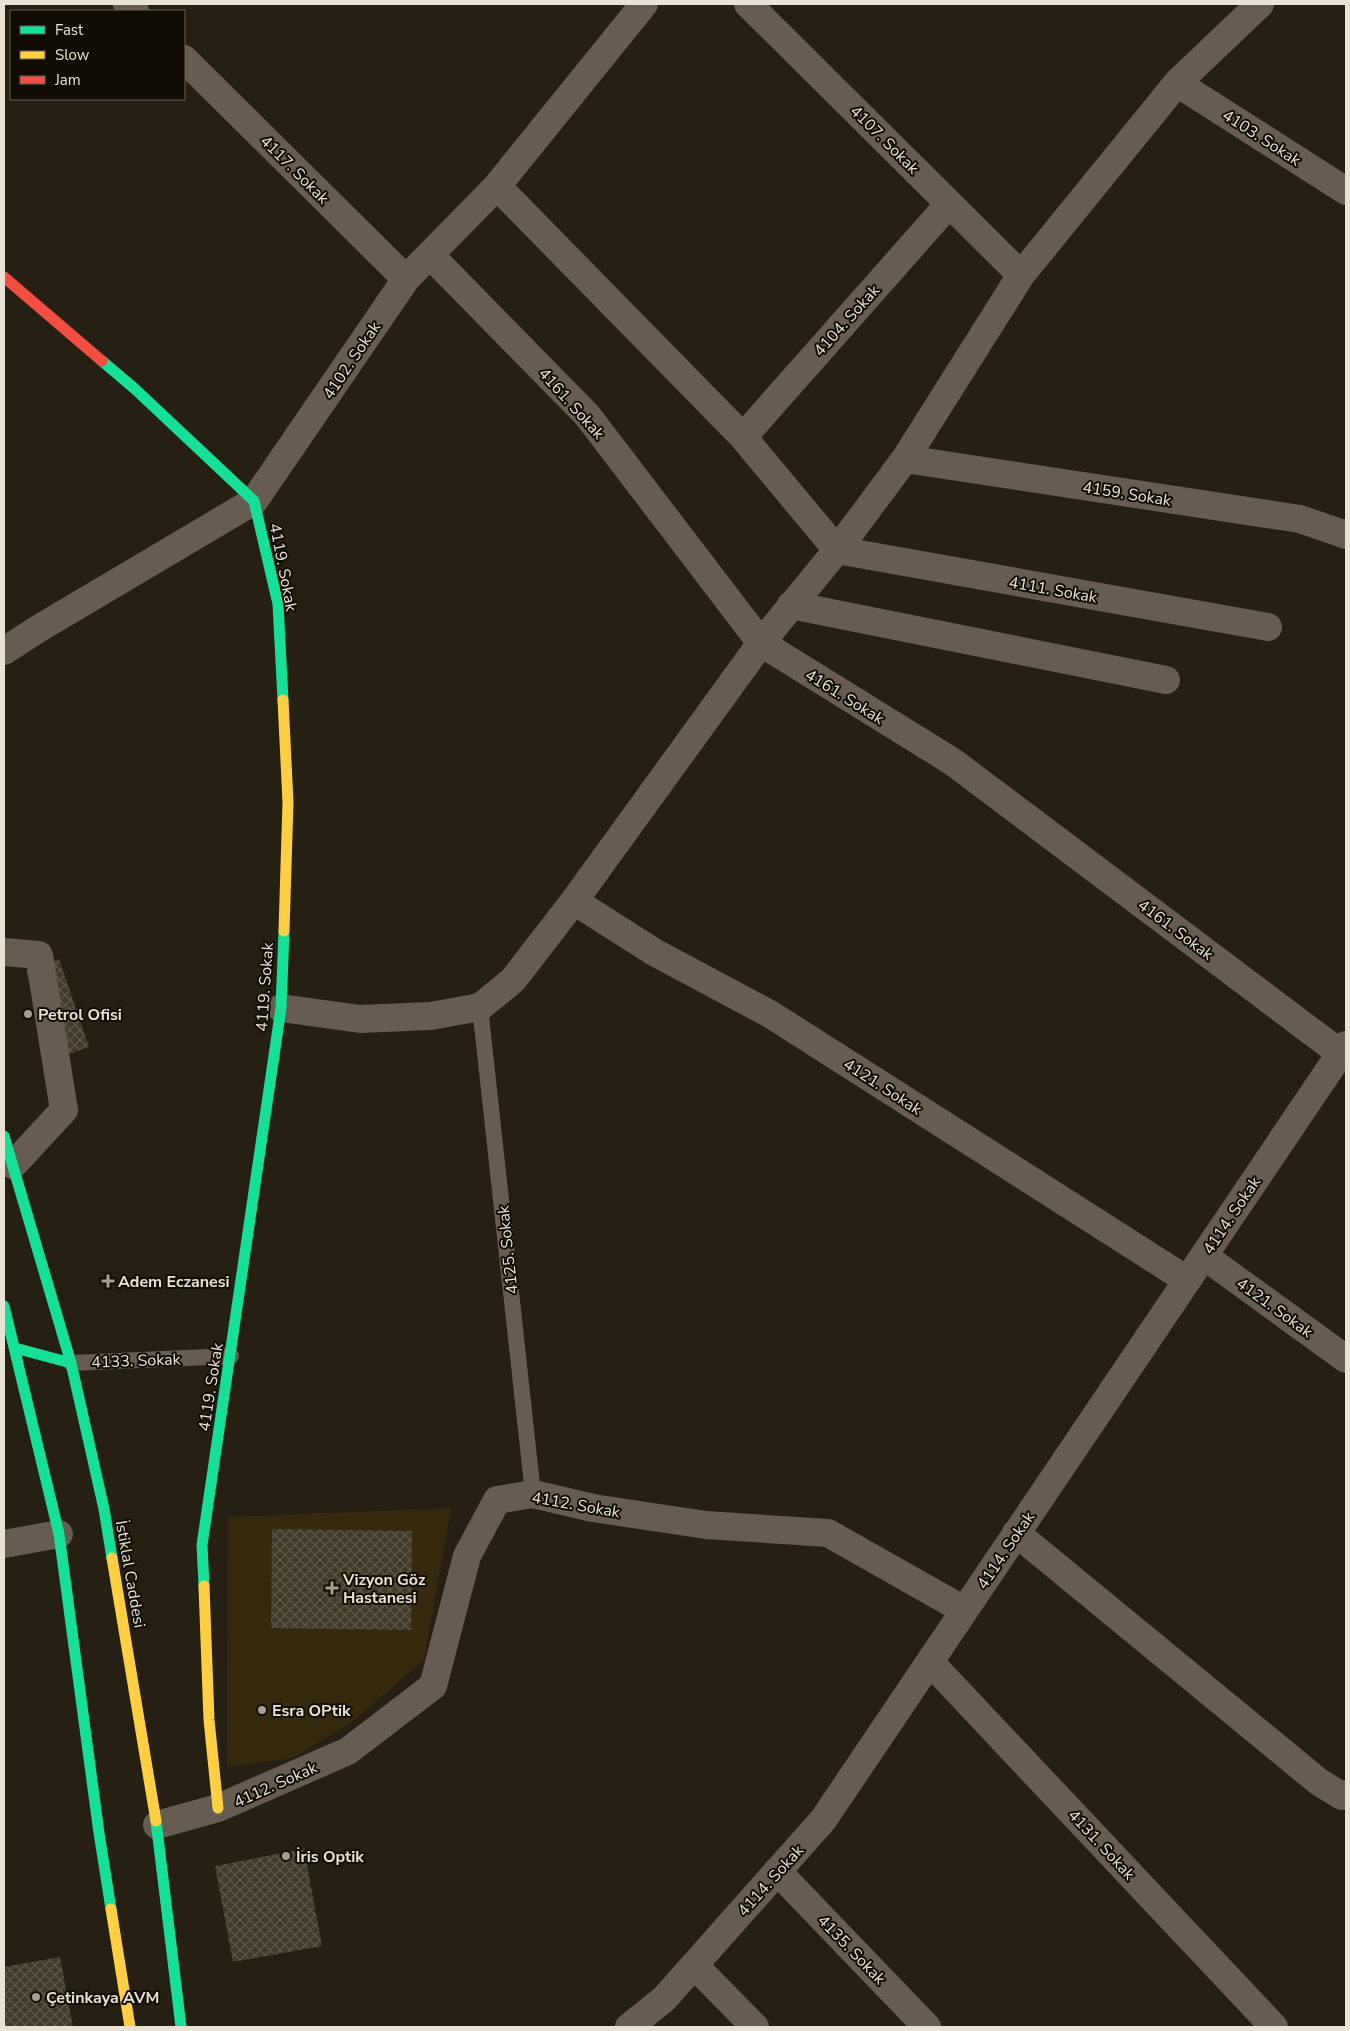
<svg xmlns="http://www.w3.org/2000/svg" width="1350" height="2031" font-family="'Nunito Sans',sans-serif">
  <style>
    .built { fill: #352a0e }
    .building { fill: url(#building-cross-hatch) }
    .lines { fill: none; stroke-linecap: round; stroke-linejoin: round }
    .lane { stroke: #665c51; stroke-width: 16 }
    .street { stroke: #665c51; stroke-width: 28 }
    .fast { stroke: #16e098; stroke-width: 11 }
    .slow { stroke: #ffcf43; stroke-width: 11 }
    .jam { stroke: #f24e42; stroke-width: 11 }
    .poi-dot { fill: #a49f91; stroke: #110d04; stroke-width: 2 }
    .labels { text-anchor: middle; stroke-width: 4; stroke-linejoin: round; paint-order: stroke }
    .street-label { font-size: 16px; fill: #e9e3d5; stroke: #110d04 }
    .poi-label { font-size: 16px; font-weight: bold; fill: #e9e3d5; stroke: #110d04; text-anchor: start }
  </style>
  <defs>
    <pattern id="building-cross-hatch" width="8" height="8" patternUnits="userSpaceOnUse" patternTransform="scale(1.25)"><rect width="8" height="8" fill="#413b29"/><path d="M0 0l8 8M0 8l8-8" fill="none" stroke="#5c5747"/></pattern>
  </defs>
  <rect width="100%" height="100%" fill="#252013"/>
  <path class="built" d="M451 1508 424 1660 351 1723 292 1758 227 1767 228 1517Z"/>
  <path class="building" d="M59 959 89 1047 55 1059 26 971Z
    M272 1529 412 1531 411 1630 271 1628Z
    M304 1849 322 1946 233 1962 215 1866Z
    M60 1957 73 2027H4V1967Z"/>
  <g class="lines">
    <path class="lane" d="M480 1007 533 1494
      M71 1363 231 1356"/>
    <path class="street" d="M127 4 135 11
      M748 4 1021 275
      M184 59 406 279
      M1177 83 1346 191
      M497 186 743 437 837 550 1268 627
      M430 255 587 415 761 643 953 762 1340 1053
      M743 437 949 204
      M905 459 1300 519 1346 535
      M791 605 1166 680
      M4 651 38 629 254 501 406 279 497 186 644 4
      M574 901 654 952 770 1014 1187 1280
      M4 952 39 955 64 1110 13 1165
      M281 1008 360 1019 431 1016 480 1007 513 980 574 901 761 643 837 550 905 459 1021 275 1177 83 1260 4
      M1204 1256 1346 1359
      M1016 1533 1319 1782 1342 1796 1346 1794
      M4 1544 59 1534
      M930 1662 1274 2027
      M157 1825 218 1808 348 1751 433 1686 467 1556 497 1500 533 1494 593 1508 706 1525 828 1533 964 1610
      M777 1871 927 2027
      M694 1965 755 2027
      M629 2027 664 1999 823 1820 1346 1045"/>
    <path class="fast" d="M102 361 135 389 254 501 278 604 283 700
      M4 1136 71 1363 104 1509 112 1558
      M4 1306 59 1534 99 1833 111 1909
      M15 1348 71 1363
      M204 1586 202 1545 281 1008 284 931
      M156 1821 181 2027"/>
    <path class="slow" d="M283 700 288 802 284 931
      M112 1558 156 1821
      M204 1586 209 1720 218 1808
      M111 1909 130 2027"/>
    <path class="jam" d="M4 277 102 361"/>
  </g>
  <g class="poi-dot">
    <circle cx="28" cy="1014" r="5"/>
    <path d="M105.5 1273.5h5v5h5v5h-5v5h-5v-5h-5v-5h5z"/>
    <path d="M329.5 1580.5h5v5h5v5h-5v5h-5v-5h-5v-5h5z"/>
    <circle cx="262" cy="1710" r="5"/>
    <circle cx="286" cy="1856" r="5"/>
    <circle cx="36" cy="1997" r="5"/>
  </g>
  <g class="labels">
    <g class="street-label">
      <text transform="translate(1262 137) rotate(33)" y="6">4103. Sokak</text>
      <text transform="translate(885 139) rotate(45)" y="6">4107. Sokak</text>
      <text transform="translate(295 169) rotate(45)" y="6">4117. Sokak</text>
      <text transform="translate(846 320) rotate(-48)" y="6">4104. Sokak</text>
      <text transform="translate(351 360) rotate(-56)" y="6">4102. Sokak</text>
      <text transform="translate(572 403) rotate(48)" y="6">4161. Sokak</text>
      <text transform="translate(1127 493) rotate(9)" y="6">4159. Sokak</text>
      <text transform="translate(284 567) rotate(79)" y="6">4119. Sokak</text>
      <text transform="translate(1053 589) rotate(10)" y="6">4111. Sokak</text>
      <text transform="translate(845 696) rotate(32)" y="6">4161. Sokak</text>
      <text transform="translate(1176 929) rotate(37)" y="6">4161. Sokak</text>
      <text transform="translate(264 987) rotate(-86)" y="6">4119. Sokak</text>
      <text transform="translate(883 1086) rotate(33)" y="6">4121. Sokak</text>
      <text transform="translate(1231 1215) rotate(-56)" y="6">4114. Sokak</text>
      <text transform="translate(507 1250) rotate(-96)" y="6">4125. Sokak</text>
      <text transform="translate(1275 1307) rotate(36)" y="6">4121. Sokak</text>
      <text transform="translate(136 1360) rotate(-2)" y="6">4133. Sokak</text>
      <text transform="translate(210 1387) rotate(-81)" y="6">4119. Sokak</text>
      <text transform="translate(576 1504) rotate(10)" y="6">4112. Sokak</text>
      <text transform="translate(1005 1550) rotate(-56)" y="6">4114. Sokak</text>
      <text transform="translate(131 1574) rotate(80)" y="6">İstiklal Caddesi</text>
      <text transform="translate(275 1784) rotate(-24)" y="6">4112. Sokak</text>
      <text transform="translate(1102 1844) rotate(47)" y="6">4131. Sokak</text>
      <text transform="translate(770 1880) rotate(-48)" y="6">4114. Sokak</text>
      <text transform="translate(852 1949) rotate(46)" y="6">4135. Sokak</text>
    </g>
    <g class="poi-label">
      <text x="38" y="1020">Petrol Ofisi</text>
      <text x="118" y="1287">Adem Eczanesi</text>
      <text x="343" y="1585">Vizyon Göz<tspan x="343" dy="18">Hastanesi</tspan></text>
      <text x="272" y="1716">Esra OPtik</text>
      <text x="296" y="1862">İris Optik</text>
      <text x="46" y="2003">Çetinkaya AVM</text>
    </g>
  </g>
  <rect width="1350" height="2031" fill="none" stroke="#e9e3d5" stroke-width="10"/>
  <rect x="10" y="10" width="175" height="90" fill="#110d04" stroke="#676358"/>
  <rect x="20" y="26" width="25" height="8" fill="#16e098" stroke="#676358"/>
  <text x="55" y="35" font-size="15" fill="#e9e3d5">Fast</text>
  <rect x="20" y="51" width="25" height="8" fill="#ffcf43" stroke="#676358"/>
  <text x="55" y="60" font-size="15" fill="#e9e3d5">Slow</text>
  <rect x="20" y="76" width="25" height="8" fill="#f24e42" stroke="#676358"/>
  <text x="55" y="85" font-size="15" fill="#e9e3d5">Jam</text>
</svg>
